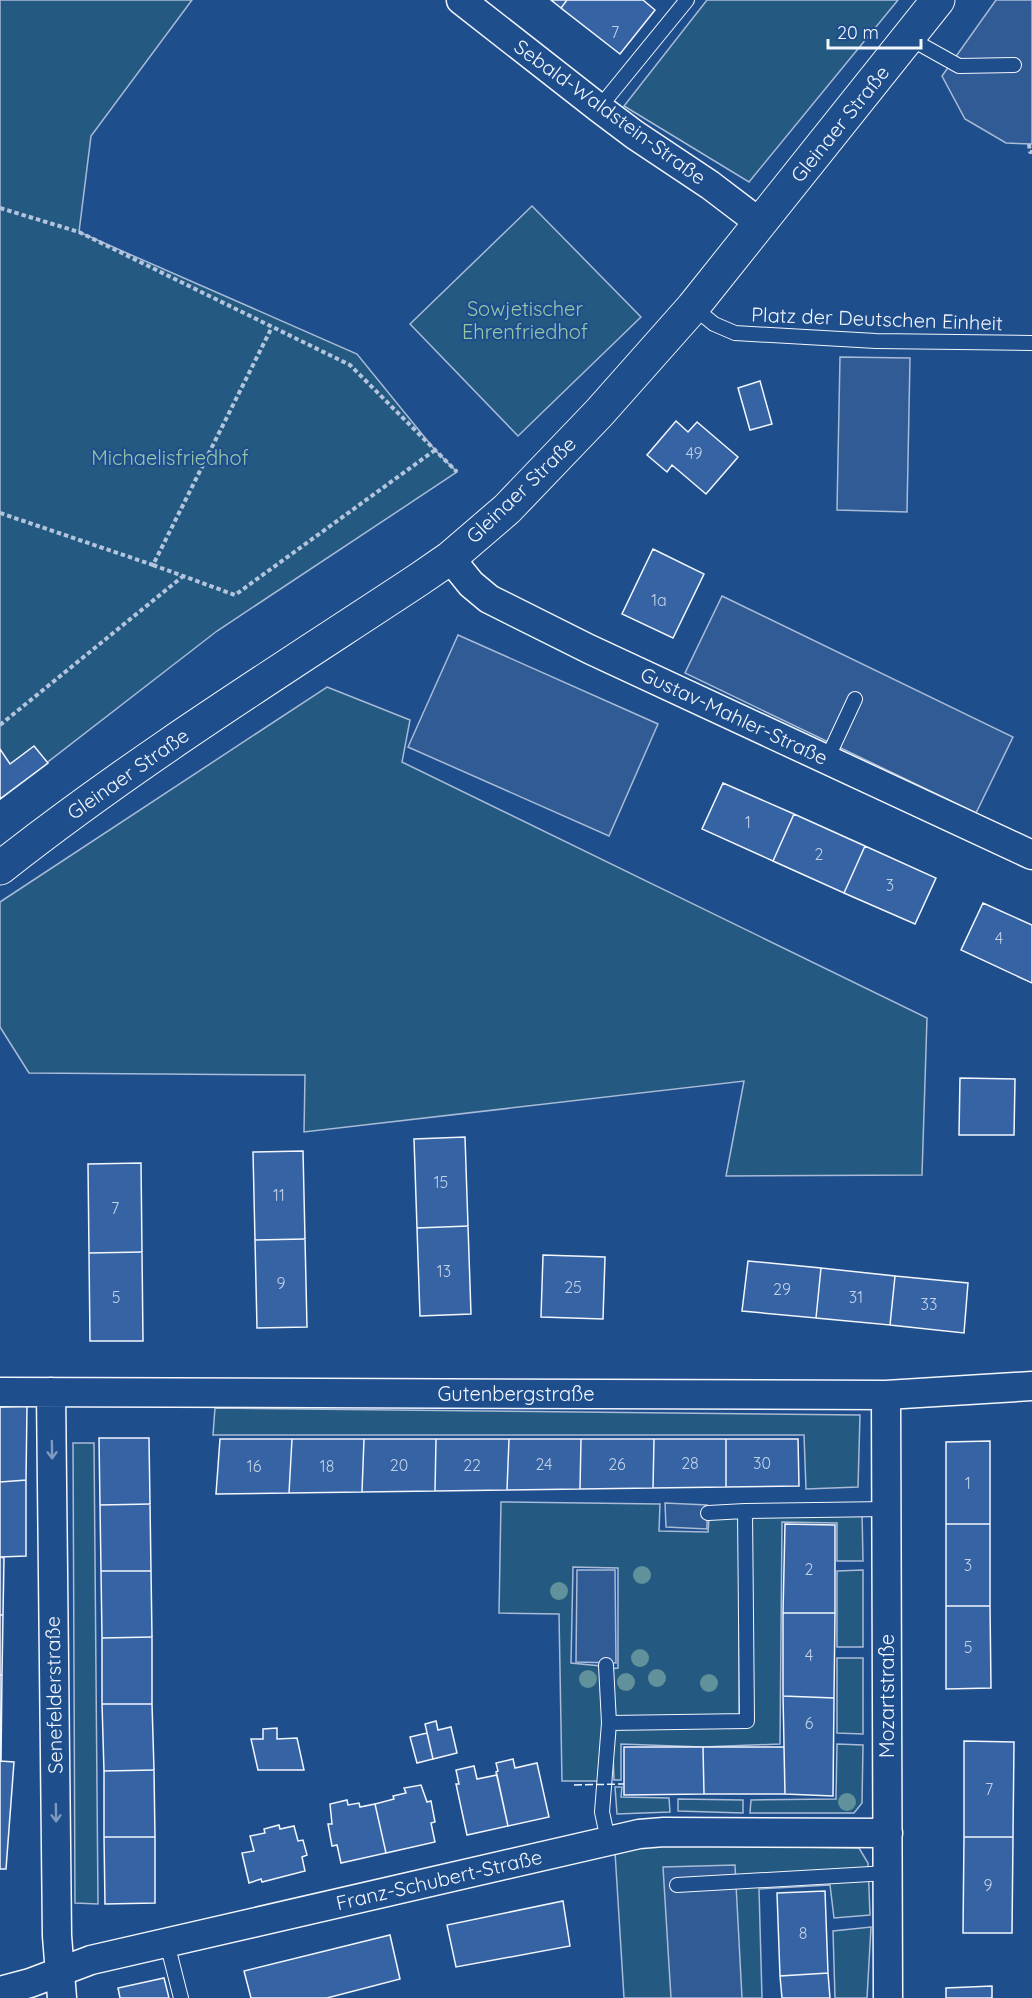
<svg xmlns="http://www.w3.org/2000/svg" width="1032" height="1998" font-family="Quicksand,sans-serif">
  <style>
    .green { fill: #245a82; stroke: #a8bbd7; stroke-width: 1.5 }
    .parking { fill: #305b95; stroke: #a8bbd7; stroke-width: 1.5 }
    .building { fill: #3563a3; stroke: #f2f6ff; stroke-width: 1.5 }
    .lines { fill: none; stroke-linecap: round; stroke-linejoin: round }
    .lane-casing { stroke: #f2f6ff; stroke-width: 16 }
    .street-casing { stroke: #f2f6ff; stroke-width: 31 }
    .secondary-casing { stroke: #f2f6ff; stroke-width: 35 }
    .path { stroke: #b3c4dc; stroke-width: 4; stroke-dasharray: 4.5 3; stroke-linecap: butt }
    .lane { stroke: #1f4e8c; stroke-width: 14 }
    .street { stroke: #1f4e8c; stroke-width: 28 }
    .secondary { stroke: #1f4e8c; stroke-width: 33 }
    .fence { stroke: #f2f6ff; stroke-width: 1.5; stroke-dasharray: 8 3; stroke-linecap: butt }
    .tree { fill: #61919a }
    .oneway { stroke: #7e9ac0 }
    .labels { text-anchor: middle; stroke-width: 4.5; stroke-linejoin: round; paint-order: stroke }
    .number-label { font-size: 16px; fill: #c3d1e8 }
    .street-label { font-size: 20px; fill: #f2f6ff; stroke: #1f4e8c }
    .park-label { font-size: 20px; fill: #97c8a6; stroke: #1f4e8c }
  </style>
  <rect width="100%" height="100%" fill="#1f4e8c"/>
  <path class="green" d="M0 0H192L91 136 79 232 357 354 435 450 457 472 217 631 0 799Z
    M707 0H898L749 182 624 106Z
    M532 206 641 317 518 436 410 324Z
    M327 687 410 720 402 762 927 1018 922 1175 726 1176 744 1081 304 1132 305 1075 29 1073 0 1027V902Z
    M215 1408 860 1415 858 1487 806 1489 804 1435H213Z
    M73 1443H94L98 1904 75 1903Z
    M501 1502 660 1504 659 1531 708 1532 709 1518H739V1717L612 1719 609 1669 618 1668V1568L573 1567 571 1663 601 1666 606 1781H562L559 1614 499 1613Z
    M862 1512 863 1561H837V1523L782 1522 780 1744 703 1747 621 1744V1780H614L612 1726 750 1724 748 1514Z
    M863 1570V1647H837V1571Z
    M837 1658H863V1734L837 1733Z
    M837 1744 863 1745 862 1803 854 1813H750L751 1800 836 1799Z
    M615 1787H622L621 1797 669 1798 670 1812 617 1814Z
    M678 1799 743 1800V1813L678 1811Z
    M662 1845 859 1848 868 1863 870 1915 834 1918 830 1885 759 1889 762 1998H624L615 1852Z
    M871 1927 867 1998H835L833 1931Z"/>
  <path class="parking" d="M996 0H1032V144L1006 143 965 119 942 76Z
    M840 357 910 358 907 512 837 510Z
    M722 596 1013 737 976 813 685 673Z
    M458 635 658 724 609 836 408 747Z
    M665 1503 707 1505V1529L666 1527Z
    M577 1570H615L616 1663 576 1662Z
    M735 1865 742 1998H671L663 1867Z"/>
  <path class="building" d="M551 0H567L561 8Z
    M567 0H643L655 10 620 54 561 8Z
    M760 381 772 424 750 430 738 388Z
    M676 421 688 432 697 422 738 457 706 494 672 465 667 472 647 455Z
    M653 549 704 574 673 638 622 614Z
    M34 746 48 763 0 799V749L10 764Z
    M723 783 794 814 773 861 702 829Z
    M794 814 865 846 844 893 773 861Z
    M865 846 936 878 915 924 844 893Z
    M983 903 1032 925V983L961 950Z
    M960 1078 1015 1079 1014 1135H959Z
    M465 1137 468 1226 417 1228 414 1139Z
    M303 1151 305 1239 255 1240 253 1152Z
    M141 1163 142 1252 89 1253 88 1164Z
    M468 1226 471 1314 420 1316 417 1228Z
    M305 1239 307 1327 257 1328 255 1240Z
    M142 1252 143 1341H90L89 1253Z
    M543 1255 605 1257 603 1319 541 1317Z
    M748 1261 821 1268 816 1318 742 1311Z
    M821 1268 895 1276 890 1325 816 1318Z
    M895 1276 968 1283 964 1333 890 1325Z
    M27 1406 26 1480 0 1482V1407Z
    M99 1438H149L150 1504 100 1505Z
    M220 1439H292L289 1493 216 1494Z
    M292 1439H364L362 1492 289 1493Z
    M364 1439H436L435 1491 362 1492Z
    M436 1439H509L507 1490 435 1491Z
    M509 1439H581L580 1489 507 1490Z
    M581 1439H654L653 1488 580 1489Z
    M654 1439H726V1487L653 1488Z
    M726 1439H798L799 1486 726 1487Z
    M990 1441V1524H946V1442Z
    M26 1480V1556L0 1557V1482Z
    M150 1504 151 1571H101L100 1505Z
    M785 1524 835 1525V1613H783Z
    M946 1524H990V1606H946Z
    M0 1557 4 1558 3 1615H0Z
    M101 1571H151L152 1637 102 1638Z
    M946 1606H990L991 1688 946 1689Z
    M783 1613H835L834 1698 783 1696Z
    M0 1615H3L2 1675H0Z
    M152 1637V1704H102V1638Z
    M0 1675H2L1 1761H0Z
    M783 1696 834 1698 833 1796 785 1794Z
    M102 1704H152L154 1770 104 1771Z
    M436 1721 438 1730 451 1727 457 1753 433 1759 425 1724Z
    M277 1728V1739L297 1738 304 1770H258L251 1739H263V1729Z
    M427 1733 433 1759 417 1763 410 1737Z
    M964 1741 1014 1742 1013 1837H964Z
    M624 1747H703L704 1794 624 1795Z
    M703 1747H784L785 1794H704Z
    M513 1759 515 1768 537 1763 549 1817 508 1826 496 1772 498 1771 496 1763Z
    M0 1761 14 1762 6 1869H0Z
    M474 1766 477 1779 497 1775 508 1826 467 1835 456 1784H459L456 1770Z
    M154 1770 155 1837H104V1771Z
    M421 1785 427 1802 431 1801 435 1822 431 1823 435 1842 386 1853 375 1804 394 1799 393 1796 406 1793 404 1788Z
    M347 1800 348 1805 359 1803 360 1807 375 1804 386 1853 341 1863 337 1845 332 1846 328 1824H332L330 1804Z
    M279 1825 280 1829 294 1826 298 1841 303 1840 307 1855 302 1857 305 1871 262 1882 261 1879 249 1883 242 1853 254 1851 250 1836 265 1833 264 1829Z
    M104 1837H155V1903L105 1904Z
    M964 1837H1013L1012 1933H963Z
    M825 1891 828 1973 780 1976 777 1893Z
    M563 1901 570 1946 456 1967 447 1925Z
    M390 1935 400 1979 327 1998H251L244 1971Z
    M828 1973 830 1998H782L780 1976Z
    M164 1978 169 1998H120L118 1988Z
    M992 1986V1998H946V1988Z"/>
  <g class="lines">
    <g class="lane-casing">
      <path id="lane" d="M909 38 959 66 1014 65
        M599 108 687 0
        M693 307 714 324 735 333 876 341 1032 343
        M827 759 855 699
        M708 1513 745 1511
        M606 1665 609 1723 602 1812 608 1840
        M609 1723 747 1721 745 1511 886 1509
        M677 1885 888 1873
        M167 1943 181 1998"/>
    </g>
    <g class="street-casing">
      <path id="street" d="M461 0 599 108 635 135 710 185 760 223
        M450 558 471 584 489 599 589 649 1032 855
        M0 1392 886 1395 1032 1386
        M51 1392 57 1936 62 1998
        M886 1395 888 1998
        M0 1991 30 1983 91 1960 639 1834 664 1832 888 1833"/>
    </g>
    <g class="secondary-casing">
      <path id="secondary" d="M0 868C133 763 277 673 418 580L450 558 507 509 599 413 693 307 938 0"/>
    </g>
    <path class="path" d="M1029 144 1030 152H1032
      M0 208 79 232 350 365 457 472
      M0 513 153 565 272 327
      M153 565 235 595 435 450
      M0 725 182 577"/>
    <use href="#lane" class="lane"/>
    <use href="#street" class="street"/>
    <use href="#secondary" class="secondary"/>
    <path class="fence" d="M574 1785 624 1784"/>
  </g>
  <g class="tree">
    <circle cx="642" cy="1575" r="9"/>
    <circle cx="559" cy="1591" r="9"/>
    <circle cx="640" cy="1658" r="9"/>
    <circle cx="657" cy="1678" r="9"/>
    <circle cx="588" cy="1679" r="9"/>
    <circle cx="626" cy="1682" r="9"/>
    <circle cx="709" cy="1683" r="9"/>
    <circle cx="847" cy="1802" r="9"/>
  </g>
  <defs><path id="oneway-shaft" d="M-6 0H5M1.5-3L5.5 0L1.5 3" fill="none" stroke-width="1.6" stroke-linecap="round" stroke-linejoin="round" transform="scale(1.5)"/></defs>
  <g class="oneway">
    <use href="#oneway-shaft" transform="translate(52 1450) rotate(89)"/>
    <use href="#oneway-shaft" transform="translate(56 1813) rotate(89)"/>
  </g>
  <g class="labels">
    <g class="number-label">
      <text x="615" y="38">7</text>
      <text x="694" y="459">49</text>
      <text x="659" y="606">1a</text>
      <text x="748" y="828">1</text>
      <text x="819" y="860">2</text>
      <text x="890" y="891">3</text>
      <text x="999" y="944">4</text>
      <text x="441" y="1188">15</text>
      <text x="279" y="1201">11</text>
      <text x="115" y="1214">7</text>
      <text x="444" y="1277">13</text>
      <text x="281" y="1289">9</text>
      <text x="573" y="1293">25</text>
      <text x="782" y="1295">29</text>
      <text x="116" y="1303">5</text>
      <text x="856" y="1303">31</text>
      <text x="929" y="1310">33</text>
      <text x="690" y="1469">28</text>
      <text x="762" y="1469">30</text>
      <text x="544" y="1470">24</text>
      <text x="617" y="1470">26</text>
      <text x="399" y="1471">20</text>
      <text x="472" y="1471">22</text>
      <text x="254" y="1472">16</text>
      <text x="327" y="1472">18</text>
      <text x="968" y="1489">1</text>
      <text x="968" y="1571">3</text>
      <text x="809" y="1575">2</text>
      <text x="968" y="1653">5</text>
      <text x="809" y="1661">4</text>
      <text x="809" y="1729">6</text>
      <text x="989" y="1795">7</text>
      <text x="988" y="1891">9</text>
      <text x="803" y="1939">8</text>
    </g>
    <g class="street-label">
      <text transform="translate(610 112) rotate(36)" y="7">Sebald-Waldstein-Straße</text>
      <text transform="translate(840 124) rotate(-51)" y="7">Gleinaer Straße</text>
      <text transform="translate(877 319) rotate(2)" y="7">Platz der Deutschen Einheit</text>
      <text transform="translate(521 490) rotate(-44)" y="7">Gleinaer Straße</text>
      <text transform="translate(734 716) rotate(25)" y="7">Gustav-Mahler-Straße</text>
      <text transform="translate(128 774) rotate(-35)" y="7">Gleinaer Straße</text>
      <text x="516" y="1401">Gutenbergstraße</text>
      <text transform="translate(54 1695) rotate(-91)" y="7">Senefelderstraße</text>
      <text transform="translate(887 1696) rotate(-90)" y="7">Mozartstraße</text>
      <text transform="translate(439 1880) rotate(-13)" y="7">Franz-Schubert-Straße</text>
    </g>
    <g class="park-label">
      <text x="525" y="316">Sowjetischer<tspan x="525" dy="23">Ehrenfriedhof</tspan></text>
      <text x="170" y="465">Michaelisfriedhof</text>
    </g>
  </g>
  <path d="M828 39v9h93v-9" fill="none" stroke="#f2f6ff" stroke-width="3"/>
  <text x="837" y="39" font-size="18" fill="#f2f6ff" stroke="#1f4e8c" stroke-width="4.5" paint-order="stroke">20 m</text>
</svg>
